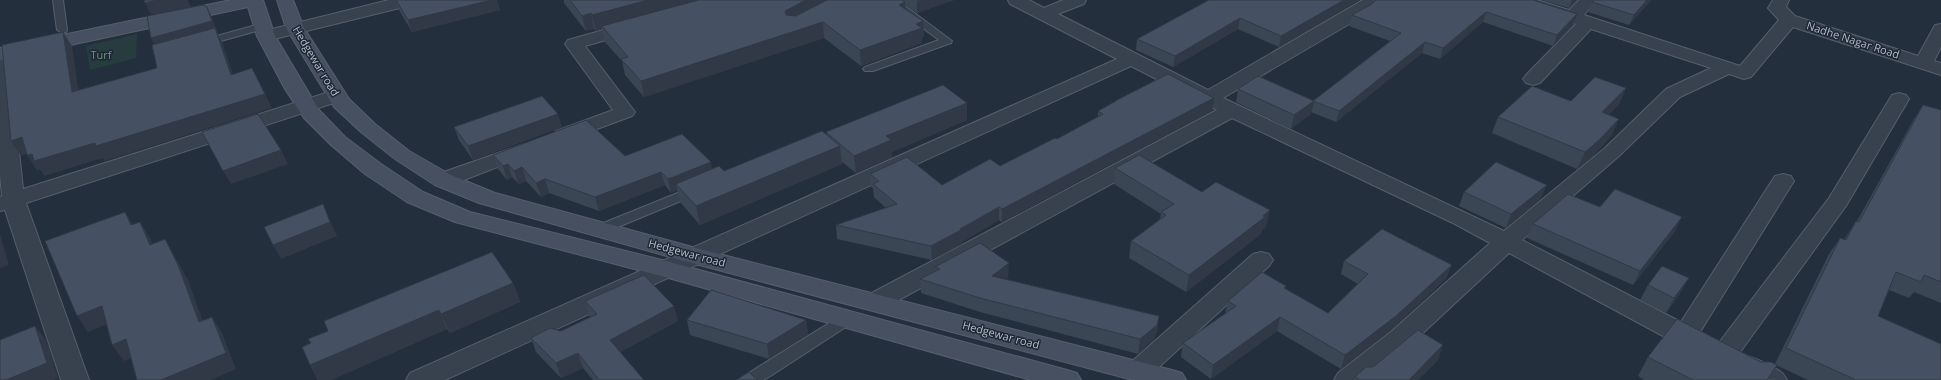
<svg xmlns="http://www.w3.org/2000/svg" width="1941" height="380" font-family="'Open Sans',sans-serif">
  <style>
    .green { fill: #263c3f }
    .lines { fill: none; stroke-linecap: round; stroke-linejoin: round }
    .lane-casing { stroke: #565f6c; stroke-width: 2 }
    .street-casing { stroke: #565f6c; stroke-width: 2 }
    .secondary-casing { stroke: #565f6c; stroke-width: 2 }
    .lane { fill: #38414e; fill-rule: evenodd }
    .street { fill: #38414e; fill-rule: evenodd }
    .secondary { fill: #465061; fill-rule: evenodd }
    .wall { fill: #3b4654 }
    .shaded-wall { fill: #303945 }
    .building { fill: #455162; stroke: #303945 }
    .labels { text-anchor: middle; stroke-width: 3; stroke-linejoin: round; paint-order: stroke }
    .street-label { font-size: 11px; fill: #b4bcc9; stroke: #1d2633 }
    .park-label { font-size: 11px; fill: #6b9a76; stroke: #1d2633 }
  </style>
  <rect width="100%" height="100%" fill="#242f3e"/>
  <path class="green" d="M137 34 136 58 90 70 86 46Z"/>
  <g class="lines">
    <g class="lane-casing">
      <path id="lane" d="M53 0H63L67 30 66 32 62 33 57 30Z
        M885 0H897L952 41 951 43 873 71H865L863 69 865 67 939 40Z
        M263 23 268 26 267 28 203 46 198 43 199 41Z
        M695 186 700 187 702 190 700 193 606 232H596L594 229 596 226Z
        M847 314 852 315 855 319 852 323 772 375 763 380H742L744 376 842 315Z"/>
    </g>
    <g class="street-casing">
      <path id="street" d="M389 0H418L416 4 266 41 260 40 257 36 260 32Z
        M1008 0H1029L1044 8 1063 0H1086L1084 4 1058 14 1208 90 1363 0H1382L1368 13 1223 98 1504 231 1605 148 1666 89 1711 68 1591 29 1540 83 1533 85 1526 83 1523 79 1526 75 1576 24 1514 4 1512 0H1537L1569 10 1579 0H1596L1584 15 1740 66 1779 20 1768 8 1773 0H1789L1786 7 1795 16 1918 56 1935 25 1941 24V47L1934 61 1941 63V75L1793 27 1751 77 1744 79 1729 74 1680 97 1619 156 1522 240 1681 322 1775 176 1783 174 1791 176 1794 181 1700 332 1706 335 1710 342 1706 349 1697 351 1676 343 1509 253 1410 345 1367 380H1334L1338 373 1392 331 1490 243 1455 224 1232 118 884 308 875 311 866 308 863 302 866 296 1217 110 1131 66 445 380H406L410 373 1117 59 1010 4Z
        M632 22 638 23 641 27 638 31 585 46 635 112 632 116 570 139 563 141 556 139 553 135 556 131 613 110 565 44 568 40Z
        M0 49 7 51 9 55 23 189 329 92 336 90 343 92 346 96 343 100 26 203 89 380H61L5 210 0 211V197L2 196 0 175Z
        M1899 93 1906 95 1909 99 1846 206 1738 355C1747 353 1774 367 1781 372 1784 374 1785 377 1787 380 1770 380 1734 380 1729 363L1724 365 1715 362 1711 355 1715 348 1829 198 1892 95Z
        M524 144 531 146 534 150 531 154 451 185 443 187 435 185 432 180 435 175Z
        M1261 252 1269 254 1273 260 1269 266 1147 378 1141 380 1129 378 1125 371 1129 364 1253 254Z"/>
    </g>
    <g class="secondary-casing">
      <path id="secondary" d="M231 0H263L275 36 319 110 345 137 381 164 423 192 470 212 666 261 1067 370 1077 373 1081 380H1031L665 277 455 222 407 202 365 174 331 145 304 118 285 89 257 36 248 7 0 60V48Z
        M277 0H293L304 28 349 99 375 124 409 151 451 175 495 193 696 248 1172 370 1182 373 1186 380H1133L688 262 479 203 435 185 395 159 361 132 334 107 286 28Z"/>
    </g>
    <use href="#lane" class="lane"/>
    <use href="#street" class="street"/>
    <use href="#secondary" class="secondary"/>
  </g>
  <path class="wall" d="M395 0H497L500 10 412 32 399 10Z
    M564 0H954L917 13 906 5V9L923 21 924 36 922 37V43L861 66 824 38 644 97 625 75 622 61 605 42 602 29 596 31 594 29 586 31 564 3Z
    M1209 0H1360L1279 47 1238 29 1173 67 1136 50 1137 39Z
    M1533 0 1573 25 1553 46 1483 22 1440 59 1422 53 1336 122 1311 112V114L1291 129 1236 102 1238 89 1313 101 1390 41 1349 26 1352 15 1372 4Z
    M1542 0H1577L1569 8Z
    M1594 0H1651L1629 25 1588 12 1592 2Z
    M1626 88 1619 104 1608 115 1612 135 1592 157 1577 169 1492 133 1498 117Z
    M1214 98 1212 111 1002 222 999 220 962 242V244L932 260 837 239 836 225 886 208 874 197 873 188 871 187 870 174 942 185 1000 166 1057 139 1098 118V111L1115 102V101Z
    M1923 105 1941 110V303L1914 292 1909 298 1889 290 1878 316 1941 380H1808L1776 365 1767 380H1644L1638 376 1648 357 1761 362 1775 364 1829 254 1840 238 1844 240 1856 221H1857L1914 119Z
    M967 120 892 152V157L856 173 842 162V164L700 225 680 202 677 190 671 193 665 185 599 211 549 193 541 197 526 181 519 184 512 177 507 180 498 169 493 155 625 156 724 171 827 135 826 132Z
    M454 127H562L473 160 459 140Z
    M1115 168 1202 192 1266 227 1262 230 1261 234 1186 292 1129 258 1131 241 1160 219 1161 214 1114 184Z
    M1464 192 1541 198 1506 228 1459 206Z
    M1600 207 1675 231 1633 285 1527 238 1533 224Z
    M1344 261 1446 279 1391 330 1341 369 1277 331 1211 379 1181 357 1183 343 1225 314 1228 301 1286 286 1285 289 1328 313 1358 284 1341 274Z
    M935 267 1008 277 1006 279 1159 316 1157 331 1154 339 1138 354 980 312 921 293 920 279 935 272Z
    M513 283 520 302 450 333 447 329 331 380H318L310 365 302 347Z
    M1648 285 1681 292 1666 313 1640 300Z
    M585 301 678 321 620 352 644 380H593L583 368 561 378 536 352 531 338 561 331 591 317 589 316Z
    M687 320H806L808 334 769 359 690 335Z
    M1438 360 1418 380H1354L1355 377 1373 367Z"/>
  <path class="shaded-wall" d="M158 0H188L191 7 151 15 145 3Z
    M492 0H497L500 10 412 32 408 20Z
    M648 0H705L602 26V29L596 31 592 15Z
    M806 0H847L787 27 785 11Z
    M920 0H954L917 13V1Z
    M1344 0H1360L1279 47 1281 36Z
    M1572 0H1577L1569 8Z
    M1647 0H1651L1629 25 1634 15Z
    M905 2 906 17 899 5Z
    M207 7 213 20 218 34H217L222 42 238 89 158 51 151 38Z
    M1486 12 1483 22 1440 59 1443 48Z
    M591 13 594 29 586 31 582 16Z
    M1577 14 1573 25 1553 46 1557 35Z
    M1240 18 1238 29 1173 67 1175 56Z
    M923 21 924 36 922 37V43L861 66 860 50 916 24Z
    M823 22 824 38 644 97 641 81Z
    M63 32 72 46 81 107 72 92Z
    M1425 42 1422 53 1336 122 1339 111Z
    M1626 88 1619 104 1595 129 1602 112Z
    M265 94 272 108 105 161 103 158 44 176 40 169 37 170 27 155Z
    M1214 98 1212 111 1002 222V209Z
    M1314 101 1311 114 1291 129 1294 115Z
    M967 103V120L892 152V157L856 173 854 156 886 136Z
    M558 114 562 127 473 160 468 146Z
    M1619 119 1612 135 1592 157 1577 169 1585 152Z
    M22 137 32 152 21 156 11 141Z
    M840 146 842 164 700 225 696 206Z
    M281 150 288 164 231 184 223 171Z
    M711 162 713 175 676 184 677 190 671 193 668 179Z
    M508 164 512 177 507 180 503 166Z
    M522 167 526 181 519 184 514 171Z
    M661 172 665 185 599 211 595 197Z
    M545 179 549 193 541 197 536 183Z
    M1547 185 1541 198 1506 228 1511 214Z
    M323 204 329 218 337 236 281 259 273 245Z
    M999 207V220L962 242V244L932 260 931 246Z
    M1270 210 1266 227 1262 230 1261 234 1186 292 1189 275Z
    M125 212 135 228 131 225Z
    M1682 217 1675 231 1633 285 1640 271Z
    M140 222 150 238 160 261 150 245Z
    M0 234 9 265 0 268Z
    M165 239 174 255 188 280 209 338 199 322Z
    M1009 263 1008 277 992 291V276Z
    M1452 265 1446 279 1391 330 1341 369 1345 355Z
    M1689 278 1681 292 1666 313 1674 298Z
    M513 283 520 302 450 333 441 314Z
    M102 306 113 322 88 332 77 316Z
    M674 306 678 321 614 355 610 340Z
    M439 310 447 329 331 380H318L310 365Z
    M1159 316 1157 331 1154 339 1138 354 1140 339Z
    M212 317 222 333 236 369 211 380H161Z
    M1280 317 1277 331 1211 379 1213 365Z
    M806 320 808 334 769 359 767 344Z
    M35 326 47 341 58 378 54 380H6Z
    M126 339 138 356 124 361 112 345Z
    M1443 345 1438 360 1418 380H1409Z
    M578 353 583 368 561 378 556 363Z"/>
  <path class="building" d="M144 0H158L145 3Z
    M396 0H492L408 20Z
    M570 0H648L592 15 591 13 582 16Z
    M699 0H806L785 11 786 15 796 16 827 0H902L905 2 899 5 923 21 916 24 922 28 860 50 823 22 641 81 621 59 628 57 602 26Z
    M1209 0H1344L1281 36 1240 18 1175 56 1137 39Z
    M1376 0H1533L1577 14 1557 35 1486 12 1443 48 1425 42 1339 111 1313 101 1401 33 1352 15 1372 4Z
    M1594 0H1647L1634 15 1592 2Z
    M203 5 207 7 212 21 151 38 147 16Z
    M215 28 231 75 252 68 265 94 96 146 95 143 34 161 32 154 27 155 22 137 11 141 2 45 63 32 72 92 157 68 152 45Z
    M1168 74 1214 98 1002 209 999 207 960 229 961 230 931 246 836 225 897 204 873 184 879 181 870 174 907 157 942 185 990 159 1000 166 1055 138 1057 139 1103 114 1098 111 1116 101H1115Z
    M1258 76 1314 101 1294 115 1238 89Z
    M1595 77 1626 88 1602 112 1619 119 1599 140 1585 152 1498 117 1532 86 1571 101Z
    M943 85 967 103 886 136 891 140 854 156 826 132Z
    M542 96 558 114 468 146 454 127Z
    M1923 105 1941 110V282L1924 275 1921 282 1896 272 1878 316 1941 344V380H1856L1786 348 1840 238 1846 240 1856 221 1859 222Z
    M258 114 281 150 223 171 202 132Z
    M586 120 625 156 682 134 711 162 668 179 661 172 595 197 545 179 536 183 522 167 514 171 508 164 503 166 493 155Z
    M822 131 840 146 696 206 676 184 719 166 724 171Z
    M1139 155 1202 192 1216 182 1270 210 1263 216 1265 217 1189 275 1131 241 1166 215 1161 212 1174 204 1115 168Z
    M1496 162 1547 185 1511 214 1464 192Z
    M1615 189 1682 217 1640 271 1533 224 1568 194 1600 207Z
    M323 204 330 222 273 245 264 227Z
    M125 212 131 225 140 222 150 245 165 239 178 265 199 322 212 317 226 353 161 380H137L126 339 112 345 102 306 77 316 45 241Z
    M1382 229 1452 265 1396 316 1345 355 1280 317 1213 365 1183 343 1236 306 1228 301 1262 272 1286 286 1284 288 1328 313 1368 274 1344 261Z
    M980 243 1009 263 992 276 1159 316 1157 325 1140 339 980 298 920 279 940 269 935 267Z
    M492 252 513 283 441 314 439 310 310 365 302 347 311 343 308 339 328 331 324 321Z
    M1662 266 1689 278 1674 298 1648 285Z
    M644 275 674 306 610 340 644 380H599L578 353 556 363 531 338 550 328 561 331 597 314 585 301Z
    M711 290 806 320 767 344 687 320Z
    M1677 319 1761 362H1771L1777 365 1767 380H1693L1648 357Z
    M35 326 47 363 6 380H0V340Z
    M1418 330 1443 345 1409 380H1360L1355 377 1366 367H1373Z
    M749 372 757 380H736Z"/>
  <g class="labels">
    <g class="street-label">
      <text transform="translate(1853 40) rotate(18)" y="4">Nadhe Nagar Road</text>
      <text transform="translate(316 61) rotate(59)" y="4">Hedgewar road</text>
      <text transform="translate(687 253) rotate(15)" y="4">Hedgewar road</text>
      <text transform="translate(1001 335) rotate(15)" y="4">Hedgewar road</text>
    </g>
    <g class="park-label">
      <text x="101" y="59">Turf</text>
    </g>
  </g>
</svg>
